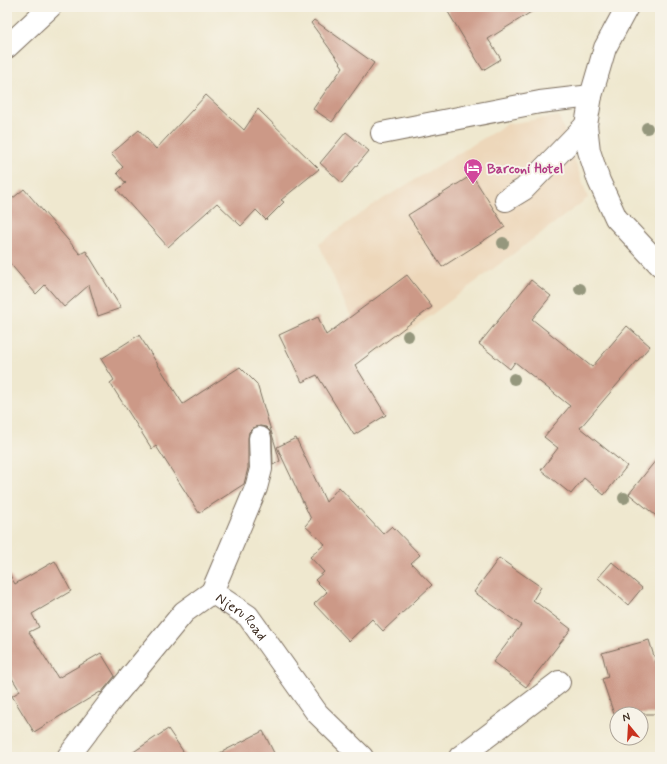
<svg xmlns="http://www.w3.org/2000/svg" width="667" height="764" font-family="Mynerve,sans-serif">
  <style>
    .built { fill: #edd7ba }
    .building { fill: #cc9987 }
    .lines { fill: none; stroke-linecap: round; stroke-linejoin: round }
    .minor-casing { stroke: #7a6c5c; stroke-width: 24 }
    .minor { stroke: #fff; stroke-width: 22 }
    .tree { fill: #95977d }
    .labels { text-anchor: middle; stroke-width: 4; stroke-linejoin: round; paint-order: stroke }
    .hotel-label { font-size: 14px; font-weight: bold; fill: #b23c85; stroke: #f7f3e8; text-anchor: start }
    .street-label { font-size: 14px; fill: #3b2a1e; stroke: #f7f3e8 }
  </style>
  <rect width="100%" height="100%" fill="#f7f3e8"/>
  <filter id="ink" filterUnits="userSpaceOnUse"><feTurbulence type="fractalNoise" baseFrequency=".025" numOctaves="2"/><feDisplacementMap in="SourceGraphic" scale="8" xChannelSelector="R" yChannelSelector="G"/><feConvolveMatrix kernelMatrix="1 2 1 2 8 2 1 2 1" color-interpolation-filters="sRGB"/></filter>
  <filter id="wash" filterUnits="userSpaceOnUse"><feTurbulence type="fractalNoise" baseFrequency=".012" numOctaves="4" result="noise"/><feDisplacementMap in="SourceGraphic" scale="16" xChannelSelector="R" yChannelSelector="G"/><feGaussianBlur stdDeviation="0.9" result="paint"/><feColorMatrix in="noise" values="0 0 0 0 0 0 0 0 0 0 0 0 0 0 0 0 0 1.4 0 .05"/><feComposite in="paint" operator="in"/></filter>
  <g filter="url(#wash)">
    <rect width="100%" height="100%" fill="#efe8cf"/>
    <path class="built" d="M559 116 588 198 379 354 349 313 319 244 368 208 507 124Z"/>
    <g id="blocks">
      <path class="building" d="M445 7H539L488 39 501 59 483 70Z
        M314 20 374 63 332 122 313 109 343 67 311 23Z
        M206 95 244 130 258 109 319 169 281 200 284 202 266 220 256 210 241 226 217 203 168 247 117 190 126 183 117 173 123 167 111 154 139 130 156 149Z
        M346 132 369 151 342 183 320 163Z
        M472 175 505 227 442 267 408 215Z
        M24 189 80 254 86 251 121 308 98 316 89 285 64 307 45 285 36 294 7 260V203Z
        M407 275 432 307 355 365 386 415 354 435 317 375 302 382 279 335 318 317 326 335Z
        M531 280 551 296 532 319 592 367 627 326 650 346 580 428 627 466 604 495 584 478 571 494 541 470 558 448 544 437 570 406 515 362 510 369 479 344Z
        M139 335 183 404 240 367 257 384 280 461 273 465 272 438 270 431 266 427 260 426 253 428 249 432 248 438V468L244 484 199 513 156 446 152 449 110 383 114 380 101 359Z
        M296 438 326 502 339 487 383 534 392 526 420 555 411 563 432 585 383 631 372 619 349 641 314 604 327 592 315 580 324 572 310 557 325 544 305 526 311 519 277 447Z
        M660 455V519L629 494Z
        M499 558 541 587 533 600 571 629 526 687 493 662 521 625 474 592Z
        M55 561 71 591 32 614 39 627 29 632 58 678 101 653 115 676 101 693 100 692 34 732 12 696 20 691 7 670V570L15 584Z
        M612 562 642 588 628 605 598 578Z
        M649 640 660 676V714H614L602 679 608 677 602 653Z
        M168 729 187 757H126Z
        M263 731 276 757H212Z"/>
    </g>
  </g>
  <g filter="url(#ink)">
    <use href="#blocks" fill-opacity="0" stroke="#7a6c5c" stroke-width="1"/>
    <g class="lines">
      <g class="minor-casing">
        <g id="minor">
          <path d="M627 7 605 48 591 96 586 125 589 151 599 181 616 218 660 265"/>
          <path d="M7 47 50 7"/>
          <path d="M382 133 540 102 591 96"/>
          <path d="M506 200 524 189 586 125"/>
          <path d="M212 592 256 488 261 469 260 438"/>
          <path id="s1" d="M68 757 109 703 184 612 212 592 248 616 317 713 362 757"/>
          <path d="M460 757 559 682"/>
        </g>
      </g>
      <use href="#minor" class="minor"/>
    </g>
    <g class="tree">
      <circle cx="647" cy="128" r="6"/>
      <circle cx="503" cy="243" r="6"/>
      <circle cx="580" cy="289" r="6"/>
      <circle cx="408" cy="336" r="6"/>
      <circle cx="514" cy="379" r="6"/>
      <circle cx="624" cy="498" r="6"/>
    </g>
  </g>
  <defs>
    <g id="hotel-pin" transform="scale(1)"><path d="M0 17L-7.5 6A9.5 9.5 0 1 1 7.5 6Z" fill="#d1479c" stroke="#f7f3e8"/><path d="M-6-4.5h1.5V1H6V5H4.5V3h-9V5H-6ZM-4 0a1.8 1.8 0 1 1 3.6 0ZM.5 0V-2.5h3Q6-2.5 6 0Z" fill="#fff"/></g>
  </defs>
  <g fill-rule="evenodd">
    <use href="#hotel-pin" x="473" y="168"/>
  </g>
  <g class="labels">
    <g class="hotel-label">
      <text x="487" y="173">Barconi Hotel</text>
    </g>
    <g class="street-label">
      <text dy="5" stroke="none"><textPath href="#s1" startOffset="259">Njeru Road</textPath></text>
    </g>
  </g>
  <rect width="667" height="764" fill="none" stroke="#f7f3e8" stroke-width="24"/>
  <g transform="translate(629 726) rotate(342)"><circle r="19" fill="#f7f3e8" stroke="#aca397"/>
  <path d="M0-3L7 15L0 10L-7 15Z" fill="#c8321e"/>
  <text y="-6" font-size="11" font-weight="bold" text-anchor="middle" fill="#3b2a1e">N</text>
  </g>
</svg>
